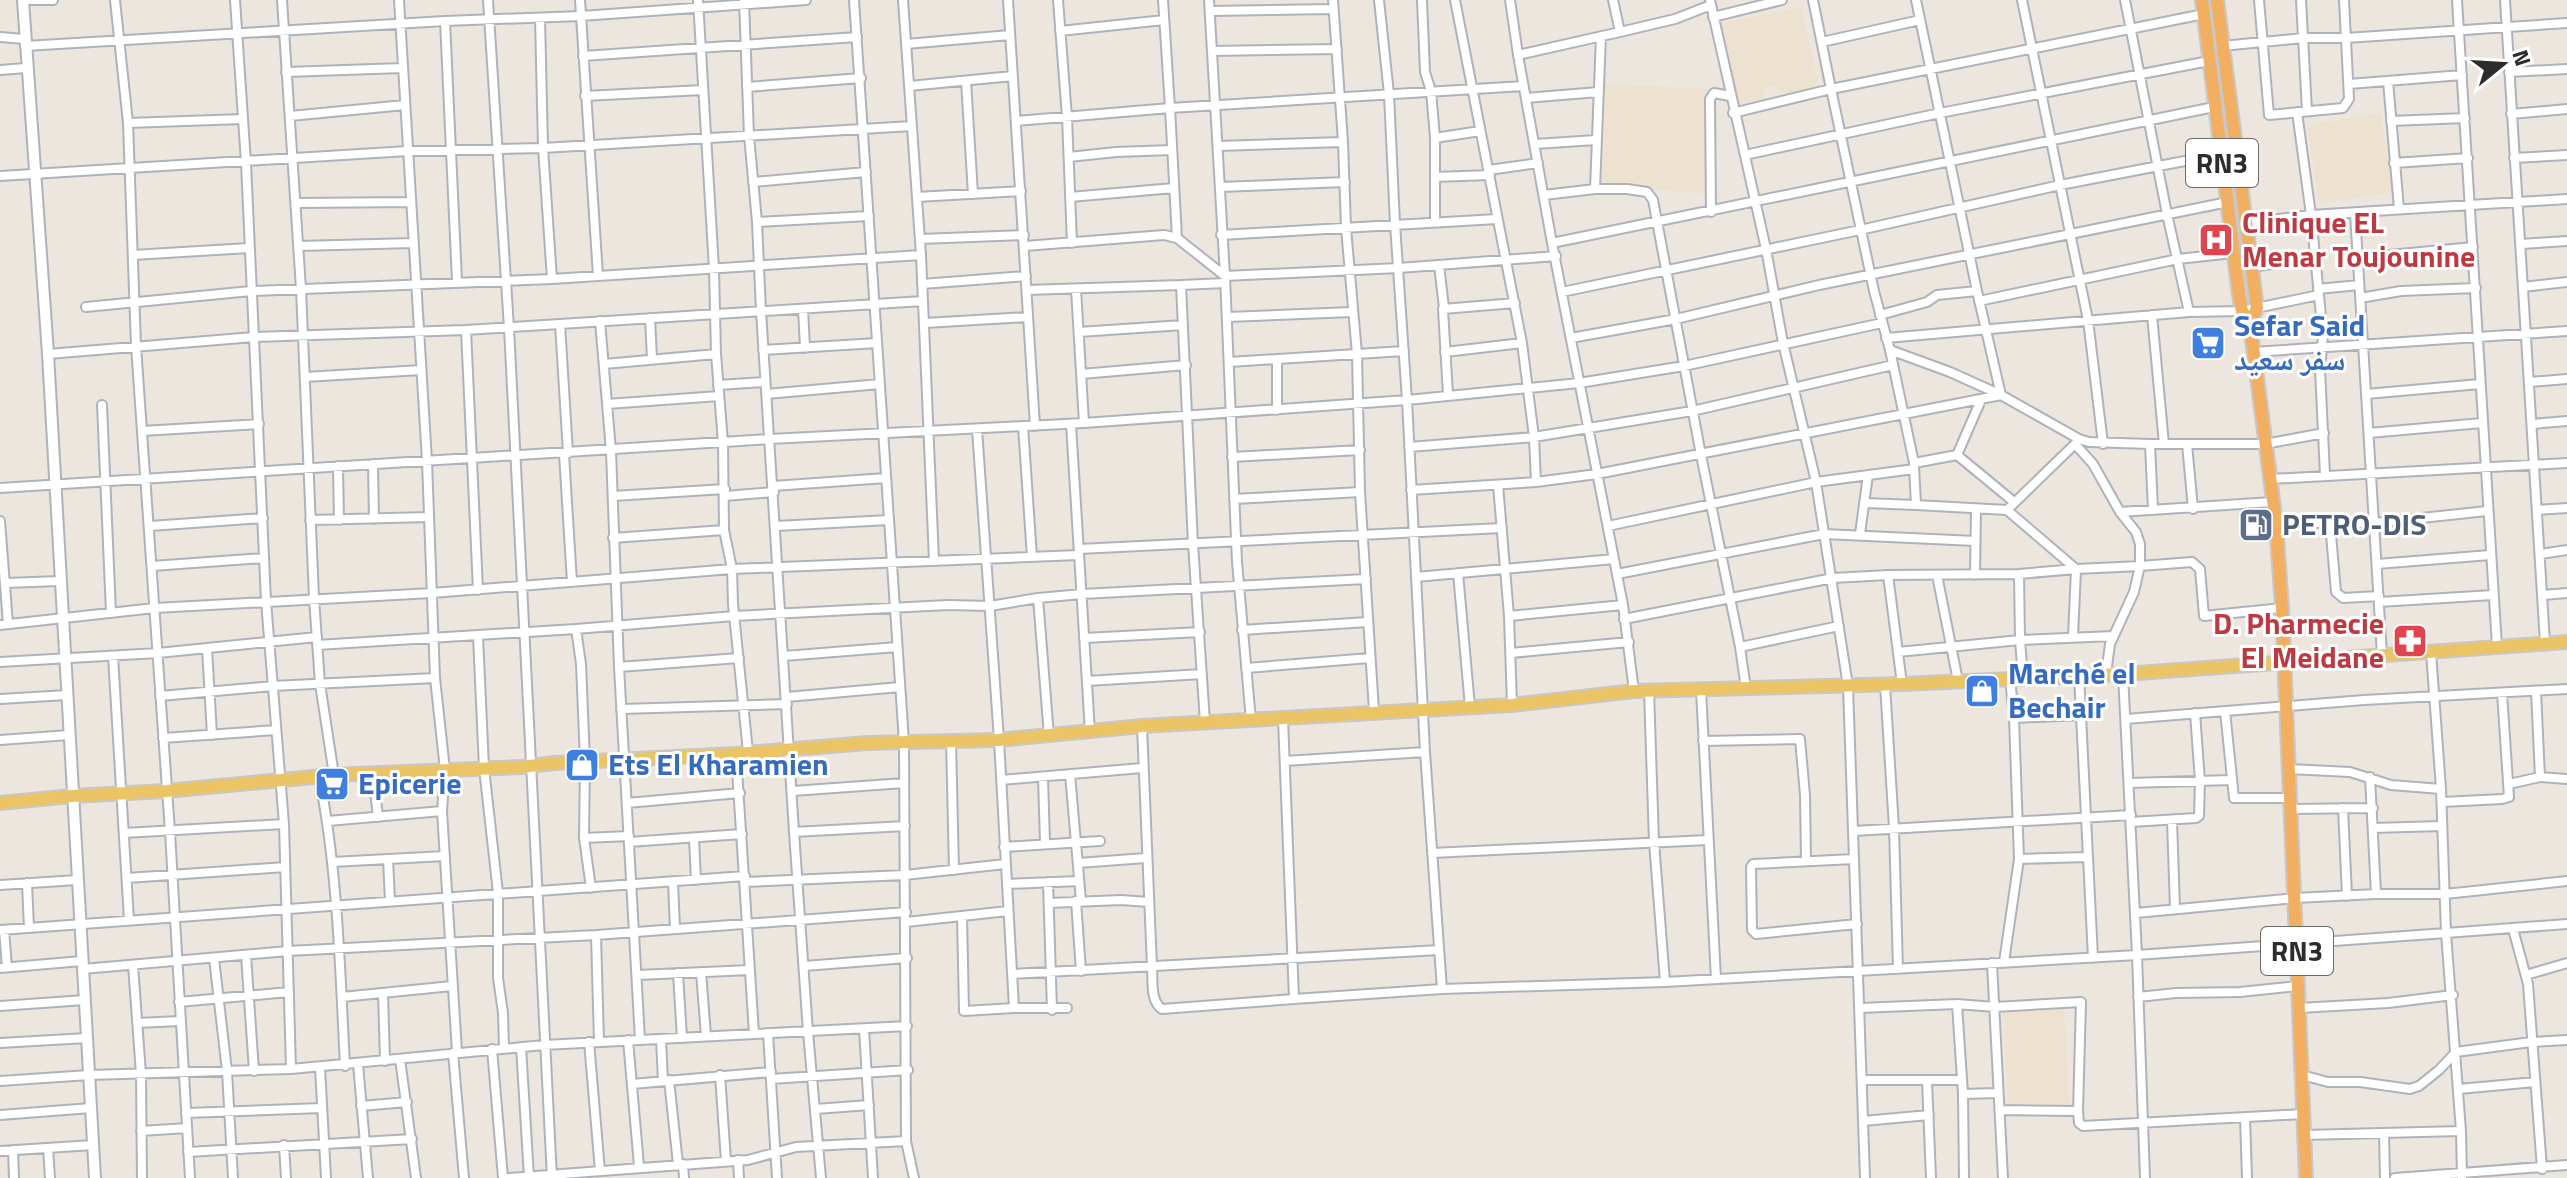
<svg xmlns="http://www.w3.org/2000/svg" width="2567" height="1178" font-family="'Titillium Web','Noto Naskh Arabic',sans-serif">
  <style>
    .education { fill: #ede2cf }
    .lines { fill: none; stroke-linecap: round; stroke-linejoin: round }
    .minor-casing { stroke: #afb2bb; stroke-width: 12 }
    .tertiary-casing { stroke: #afb2bb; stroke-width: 14 }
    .primary-casing { stroke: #c8c8c8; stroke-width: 16 }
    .trunk-casing { stroke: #c8c8c8; stroke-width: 16 }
    .minor { stroke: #fff; stroke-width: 8 }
    .tertiary { stroke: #fff; stroke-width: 10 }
    .primary { stroke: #ebc565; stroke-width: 12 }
    .trunk { stroke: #f2af62; stroke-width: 12 }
    .labels { text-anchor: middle; stroke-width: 6; stroke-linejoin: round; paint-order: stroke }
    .shield { fill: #fff; stroke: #6b6b6b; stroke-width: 2 }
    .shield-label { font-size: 28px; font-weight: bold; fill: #2c2c2c }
    .health-label { font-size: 30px; font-weight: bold; fill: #be3a42; stroke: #fff; text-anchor: start }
    .shop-label { font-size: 30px; font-weight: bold; fill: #366cbe; stroke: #fff; text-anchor: start }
    .service-label { font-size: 30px; font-weight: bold; fill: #4e5e75; stroke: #fff; text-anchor: start }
  </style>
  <rect width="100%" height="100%" fill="#ede6de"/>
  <path class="education" d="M1801 7 1819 85 1786 94 1772 85 1766 87 1762 99 1733 106 1715 24Z
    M1606 84 1708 89V194L1602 185Z
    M2381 113 2393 192 2319 204 2307 125Z
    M2064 1008 2070 1112 2009 1115 2003 1011Z"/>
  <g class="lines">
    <g class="minor-casing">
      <path id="minor" d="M22 0H53
        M115 0 128 123 136 346 170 832 190 1178
        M235 0 246 163 266 601 284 824 291 1069
        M282 0 301 289 314 598 320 684 334 775
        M399 0 427 461 435 678 445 770 442 811 457 1052
        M488 0 509 328 552 1178
        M580 0 598 276
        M698 0 714 269 716 354 723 443 724 530 732 569 733 604 748 752
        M744 0 749 136 757 222 761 311 794 832 808 1032 821 1178
        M854 0 904 742 906 1141 914 1178
        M903 0 921 255 934 561
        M1008 0 1035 426
        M1058 0 1067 117 1072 243
        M1209 0 1225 276 1237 562 1251 721
        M1333 0 1343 142 1346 228 1357 354 1360 492 1374 711
        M1379 0 1389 94 1395 224 1407 400 1425 752 1442 989 1665 982
        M1422 0 1425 72 1431 91 1435 138V222
        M1455 0 1522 343 1534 437 1536 482
        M1510 0 1518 55 1552 243 1623 605 1634 691
        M1710 0 1766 249 1783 343 1816 482 1914 469
        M1813 0 1831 89 2204 14
        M1916 0 1977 291 2001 395
        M2022 0 2088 320 2103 444
        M2125 0 2167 214 2189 312
        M2259 0 2269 115 2343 108 2349 99 2344 0
        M2301 0 2307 111
        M2457 0 2497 647
        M2505 0 2545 643
        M1210 11 1333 9
        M1713 17 1782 0
        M540 18 543 148 552 279
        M445 21 457 281
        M1060 31 1164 20
        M1620 32 1675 19 1711 5
        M0 37 24 39
        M1822 42 1920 20
        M906 44 1010 35
        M25 46 445 21 581 16 806 0
        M2222 46 2303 38H2346L2567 23
        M1212 51 1337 49
        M1518 55 1620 32 1613 0
        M583 56 857 37
        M0 70 26 68
        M286 72 403 68
        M2509 72 2567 69
        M966 81 973 194
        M2388 81 2399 209
        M2349 84 2462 75
        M909 86 1013 76
        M747 87 861 78
        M585 96 703 90
        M1526 98 1598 92
        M2297 112 2311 215 2323 336 2320 369 2325 475
        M1733 113 1831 89 1874 291 1890 350 1914 463 1957 455
        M2511 114 2567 109
        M290 116 405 105
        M1016 121 1170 108 1163 0
        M2391 121 2465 118
        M128 123 243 119
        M1435 138 1480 131
        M1535 144 1596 140
        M1218 146 1343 142
        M1745 155 1940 113 2209 61
        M1069 157 1116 152 1172 150
        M2514 158 2567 155
        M2394 163 2468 158
        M1489 170 1538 163
        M0 176 408 151 543 148 912 126
        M1435 177 1490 175
        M753 182 866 172
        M1220 187 1345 182
        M1595 189H1627L1647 192 1653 200 1701 455 1740 647 1746 689
        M1544 195 1595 189 1601 36
        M917 197 1021 191
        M1070 197 1174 188
        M296 203 411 202
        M1711 212 1710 99 1714 93 1730 96
        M2355 213 2382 655
        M757 222 869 216
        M2246 223 2311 215 2567 199
        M1221 235 1497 219
        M1177 238 1170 108 1523 86
        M920 239 1024 235
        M1552 243 2214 107
        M2521 244 2567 241
        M298 246 414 243
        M1025 246 1164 235 1177 238 1225 276 1399 268 1556 256
        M133 255 249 248
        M2358 258 2473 247
        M1439 265 1444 308
        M2251 267 2315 258
        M922 284 1026 276
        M2523 287 2567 282
        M1076 289 1084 423
        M2318 289 2359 285
        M1027 290 1181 285
        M1562 292 1860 230 2060 185 2221 154
        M2360 298 2401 291 2476 288
        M1979 301 2178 259 2233 253
        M86 307 251 291 552 279 921 255
        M803 309 805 348
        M1880 315 1927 302 1937 295 1977 291
        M2152 315 2164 444
        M1227 317 1353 312
        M650 318 652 359
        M600 321 611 451 619 667 640 1040
        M925 323 1028 317
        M466 330 478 590
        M1079 332 1183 325
        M1571 338 1676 319 1819 285 2228 202
        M1886 338 2189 312 2242 311 2319 295
        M763 350 877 343
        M1890 350 1950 372 2001 395 2079 439 2089 442 2150 444H2265L2324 433
        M1445 352 1522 343
        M2253 352 2567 331
        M48 354 254 337 466 330 560 324
        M1229 362 1404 351
        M604 364 716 354
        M1081 374 1186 365
        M305 377 421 370
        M2530 382 2567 379
        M718 385 765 382
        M766 394 880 384
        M2366 394 2480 384
        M1448 395 1443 309 1515 303
        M1981 400 1957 455 2014 502
        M607 404 719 396
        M102 405 111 613
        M1277 410V359
        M1071 424 1090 732
        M2532 424 2567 421
        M1023 426 1032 557
        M977 429 999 740 1014 1008
        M142 431 259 424
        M2369 433 2482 423
        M2075 444 2093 464 2120 512 2136 532 2140 544V566L2192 562 2200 569 2204 616 2282 608
        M2150 444 2153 510
        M2187 444 2193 509
        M1409 447 1534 437 1692 411 1893 365
        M568 453 560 324 923 301
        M564 454 572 582
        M1232 457 1360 450
        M373 464 374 519
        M338 466 339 520
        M1914 466 1916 505 2007 510 2076 443
        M2270 479 2567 463
        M1498 485 1509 616
        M773 486 886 478
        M0 488 770 439 1084 423 1407 400 1579 383 1684 366 1882 323
        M1411 490 1536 482 1597 474 2001 395
        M613 496 725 489
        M725 496 774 492
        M1234 499 1360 492
        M1865 503 1916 505
        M2007 510 2076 569 2140 566 2134 592 2110 644 2106 674
        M2537 510 2567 508
        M2120 512 2272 502
        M310 520 429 517
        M0 521 8 624
        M2276 523H2374L2487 511
        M2330 523 2336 592 2343 598 2379 596
        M150 526 263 518
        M776 526 889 520
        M1608 526 1816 482 1848 686 1865 1178
        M1860 534 1868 475
        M613 538 724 530
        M1079 549 1502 528
        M2541 554 2567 550
        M2377 564 2490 555
        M152 566 264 558
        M1458 573 1470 707
        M1617 574 1824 534 1975 541
        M2019 574 2020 640 2113 636
        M1888 575 2019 574 2076 569 2073 637
        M1937 575 1958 681
        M1975 575 1976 509
        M1416 577 1614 559
        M5 583 60 581
        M2543 595 2567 593
        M1038 598 1049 736
        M2379 602 2493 595
        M1624 619 1833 578 1888 575 1902 684
        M0 625 155 608 432 593 732 569 1079 555
        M576 629 581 664 585 761 584 838 591 888
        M1242 630 1368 622
        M478 636 484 768 498 893V978L503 1013 504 1048
        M1084 638 1200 632
        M317 645 576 629 734 616 948 605 990 606 1038 598 1082 594 1366 579
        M1740 647 1839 626
        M207 648 212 735
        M1898 652 2020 640 2023 678
        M1511 653 1629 642
        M113 656 129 920
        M784 656 897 647
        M0 662 158 653 317 637
        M619 667 739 658
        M1246 668 1370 658
        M2123 674 2137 955 2145 1178
        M2079 675 2093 958
        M1087 681 1202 674
        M1885 685 1894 828 1898 969
        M1701 690 1716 979
        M1649 691 1654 842 1665 982 2137 955 2446 933 2441 789 2431 652
        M2536 691 2540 777
        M160 696 273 686 435 678
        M787 697 900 687
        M0 699 67 695
        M1512 705 1509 616 1623 605
        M621 709 787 704
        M2225 711 2234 798H2291
        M2014 718 2082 715
        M1283 719 1294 999 1442 989
        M2126 719 2364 700 2567 689
        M1205 722 1193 544 1181 285 1225 283
        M1142 726 1152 967C1153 981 1150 1001 1162 1009L1294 999
        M163 738 276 730
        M0 740 69 735
        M951 740 954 870
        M1703 741 1800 739 1805 795 1806 860
        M736 754 754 1034
        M1285 761 1425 752
        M2289 769 2350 772 2391 785 2441 789
        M373 773 378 817
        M1070 774 1081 901
        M319 776C338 872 340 969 345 1066
        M1043 777 1045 843
        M2370 777 2376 894
        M1001 780 1142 768
        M2129 783 2231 780
        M2509 784 2540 777 2567 779
        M793 791 904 783
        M2442 802 2502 799 2509 797 2502 693
        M627 803 740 793
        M2343 808 2347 896
        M2291 809 2373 808
        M2172 820 2175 909
        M328 821 442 811
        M2131 822 2196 818 2199 816 2200 781 2195 713
        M2373 828 2442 826
        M1854 831 2131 815
        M794 832 905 826
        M124 833 284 824
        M584 838 629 836
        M694 838 696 880
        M629 842 742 834
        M1004 847 1100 841
        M1432 853 1708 840
        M388 859 390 901
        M1854 859 1753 864 1751 867 1752 930 1756 934 1857 924
        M2019 859 2088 857
        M332 862 445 856
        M1078 863 1146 858
        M127 878 285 867
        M673 882 675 929
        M745 882 905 875 1005 864
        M1048 882 1052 1010
        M27 883 29 928
        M1007 884 1079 881
        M0 885 77 880
        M1076 901 1081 971
        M1049 903 1121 900 1149 902
        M2136 913 2295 898 2376 894H2445L2567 881
        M962 916 964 1011 1014 1008H1067
        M906 922 1008 911
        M2513 929 2528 984 2542 1169
        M0 930 745 876
        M4 930 7 967
        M596 935 599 1042
        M246 955 254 1071
        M214 958 227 1071 233 1178
        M2004 962 2019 859 2014 718 2010 678
        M1992 963 2003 1178
        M133 965 141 1074 142 1178
        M804 966 907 958
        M0 968 82 961
        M83 969 288 951 596 935 906 912
        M701 972 706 1036
        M678 973 682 1038
        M1012 974 1439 950
        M637 975 750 970
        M2526 975 2567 963
        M383 993 385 1061
        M342 997 452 986
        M2138 997 2176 993 2240 992 2298 986
        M179 1002 289 992
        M1957 1004 1963 1094 1964 1178
        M0 1006 85 1000
        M1860 1008 1957 1004 1995 1007 2081 1002 2078 1111 2079 1123 2083 1126 2303 1114
        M2299 1008 2388 1003 2453 995
        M137 1023 180 1021
        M864 1029 873 1178
        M768 1033 777 1178
        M661 1039 663 1081
        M628 1040 639 1166
        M589 1042 600 1171
        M0 1043 87 1038
        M521 1047 529 1177
        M492 1049 503 1178
        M453 1053 464 1178
        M400 1059 416 1178
        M358 1064 368 1178
        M320 1067 326 1178
        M720 1075 726 1161
        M2302 1075 2328 1082H2360L2410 1089 2419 1086 2439 1070 2456 1052 2531 1042 2567 1040
        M771 1079 908 1070
        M669 1080 678 1164
        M1862 1080H1961
        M0 1081 89 1075 291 1069 544 1045 907 1026
        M1927 1081 1931 1178
        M632 1084 771 1072
        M2459 1089 2535 1082
        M1963 1094 1998 1093
        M361 1106 407 1102
        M816 1109 869 1105
        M2000 1110 2078 1111
        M186 1113 322 1108
        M0 1115 91 1108
        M2245 1117 2247 1178
        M1863 1121 1929 1115
        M141 1131 187 1128
        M2461 1131 2462 1177
        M2384 1133 2385 1178
        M2304 1135 2461 1131 2446 933 2567 924
        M284 1145 286 1178
        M48 1148 50 1178
        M13 1150 14 1178
        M0 1151 93 1145
        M188 1152 412 1139
        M738 1160 739 1178
        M683 1164 684 1178
        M509 1178 748 1160 796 1147 906 1141
        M2395 1178 2567 1165"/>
    </g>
    <g class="tertiary-casing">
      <path id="tertiary" d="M23 0 48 354 95 1178"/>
    </g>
    <g class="primary-casing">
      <path id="primary" d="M0 803 72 796 166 791 334 775 521 767 554 763 736 754 867 743 999 740 1142 726 1512 705 1634 691 1902 684 2123 674 2567 642"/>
    </g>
    <g class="trunk-casing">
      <path id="trunk" d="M2202 0 2239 295 2242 311 2250 324 2276 523 2282 608 2306 1178
        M2217 0 2257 308 2250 324"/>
    </g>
    <use href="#minor" class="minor"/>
    <use href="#tertiary" class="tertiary"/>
    <use href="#primary" class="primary"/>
    <use href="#trunk" class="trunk"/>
  </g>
  <defs>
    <g id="hospital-square" transform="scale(1.8)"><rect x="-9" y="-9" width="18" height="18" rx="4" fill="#e0444e" stroke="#fff"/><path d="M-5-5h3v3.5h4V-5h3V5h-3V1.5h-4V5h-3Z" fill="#fff"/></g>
    <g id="supermarket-square" transform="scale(1.8)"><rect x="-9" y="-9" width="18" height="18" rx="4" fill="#3f7fe0" stroke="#fff"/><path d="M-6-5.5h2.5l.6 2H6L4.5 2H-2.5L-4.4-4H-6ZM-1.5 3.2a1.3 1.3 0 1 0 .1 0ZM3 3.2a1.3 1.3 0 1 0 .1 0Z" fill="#fff"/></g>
    <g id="fuel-square" transform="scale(1.8)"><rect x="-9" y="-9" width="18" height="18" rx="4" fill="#5c6f8a" stroke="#fff"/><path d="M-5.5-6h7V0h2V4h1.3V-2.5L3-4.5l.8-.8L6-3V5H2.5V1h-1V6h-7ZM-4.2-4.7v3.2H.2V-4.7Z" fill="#fff"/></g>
    <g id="pharmacy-square" transform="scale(1.8)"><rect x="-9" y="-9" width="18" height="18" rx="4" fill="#e0444e" stroke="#fff"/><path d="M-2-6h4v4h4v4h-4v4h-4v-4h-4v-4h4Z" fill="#fff"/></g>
    <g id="shop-square" transform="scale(1.8)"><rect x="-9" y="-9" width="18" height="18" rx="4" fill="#3f7fe0" stroke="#fff"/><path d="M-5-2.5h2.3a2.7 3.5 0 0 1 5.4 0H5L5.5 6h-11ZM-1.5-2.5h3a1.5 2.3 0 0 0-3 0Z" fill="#fff"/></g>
  </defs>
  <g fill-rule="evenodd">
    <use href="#hospital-square" x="2216" y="240"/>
    <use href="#supermarket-square" x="2208" y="343"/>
    <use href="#fuel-square" x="2256" y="525"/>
    <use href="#pharmacy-square" x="2410" y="641"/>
    <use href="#shop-square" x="1982" y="691"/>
    <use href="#shop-square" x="582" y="765"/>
    <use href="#supermarket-square" x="332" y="784"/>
  </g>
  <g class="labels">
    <g class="shield">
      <rect x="2186" y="139" width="72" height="48" rx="6"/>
      <rect x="2261" y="927" width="72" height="48" rx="6"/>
    </g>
    <g class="shield-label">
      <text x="2222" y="173">RN3</text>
      <text x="2297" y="961">RN3</text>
    </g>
    <g class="health-label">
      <text x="2242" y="233">Clinique EL<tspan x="2242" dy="34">Menar Toujounine</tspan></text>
      <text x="2384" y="634" text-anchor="end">D. Pharmecie<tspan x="2384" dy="34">El Meidane</tspan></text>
    </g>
    <g class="shop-label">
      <text x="2234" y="336">Sefar Said<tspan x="2234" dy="34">سفر سعيد</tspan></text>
      <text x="2008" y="684">Marché el<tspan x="2008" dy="34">Bechair</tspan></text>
      <text x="608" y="775">Ets El Kharamien</text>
      <text x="358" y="794">Epicerie</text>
    </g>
    <g class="service-label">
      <text x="2282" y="535">PETRO-DIS</text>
    </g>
  </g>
  <g transform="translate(2503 64) rotate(72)" stroke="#ffffff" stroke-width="6" paint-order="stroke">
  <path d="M0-6L14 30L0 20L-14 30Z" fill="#2c2c2c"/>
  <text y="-12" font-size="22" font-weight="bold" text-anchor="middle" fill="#2c2c2c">N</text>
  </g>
</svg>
